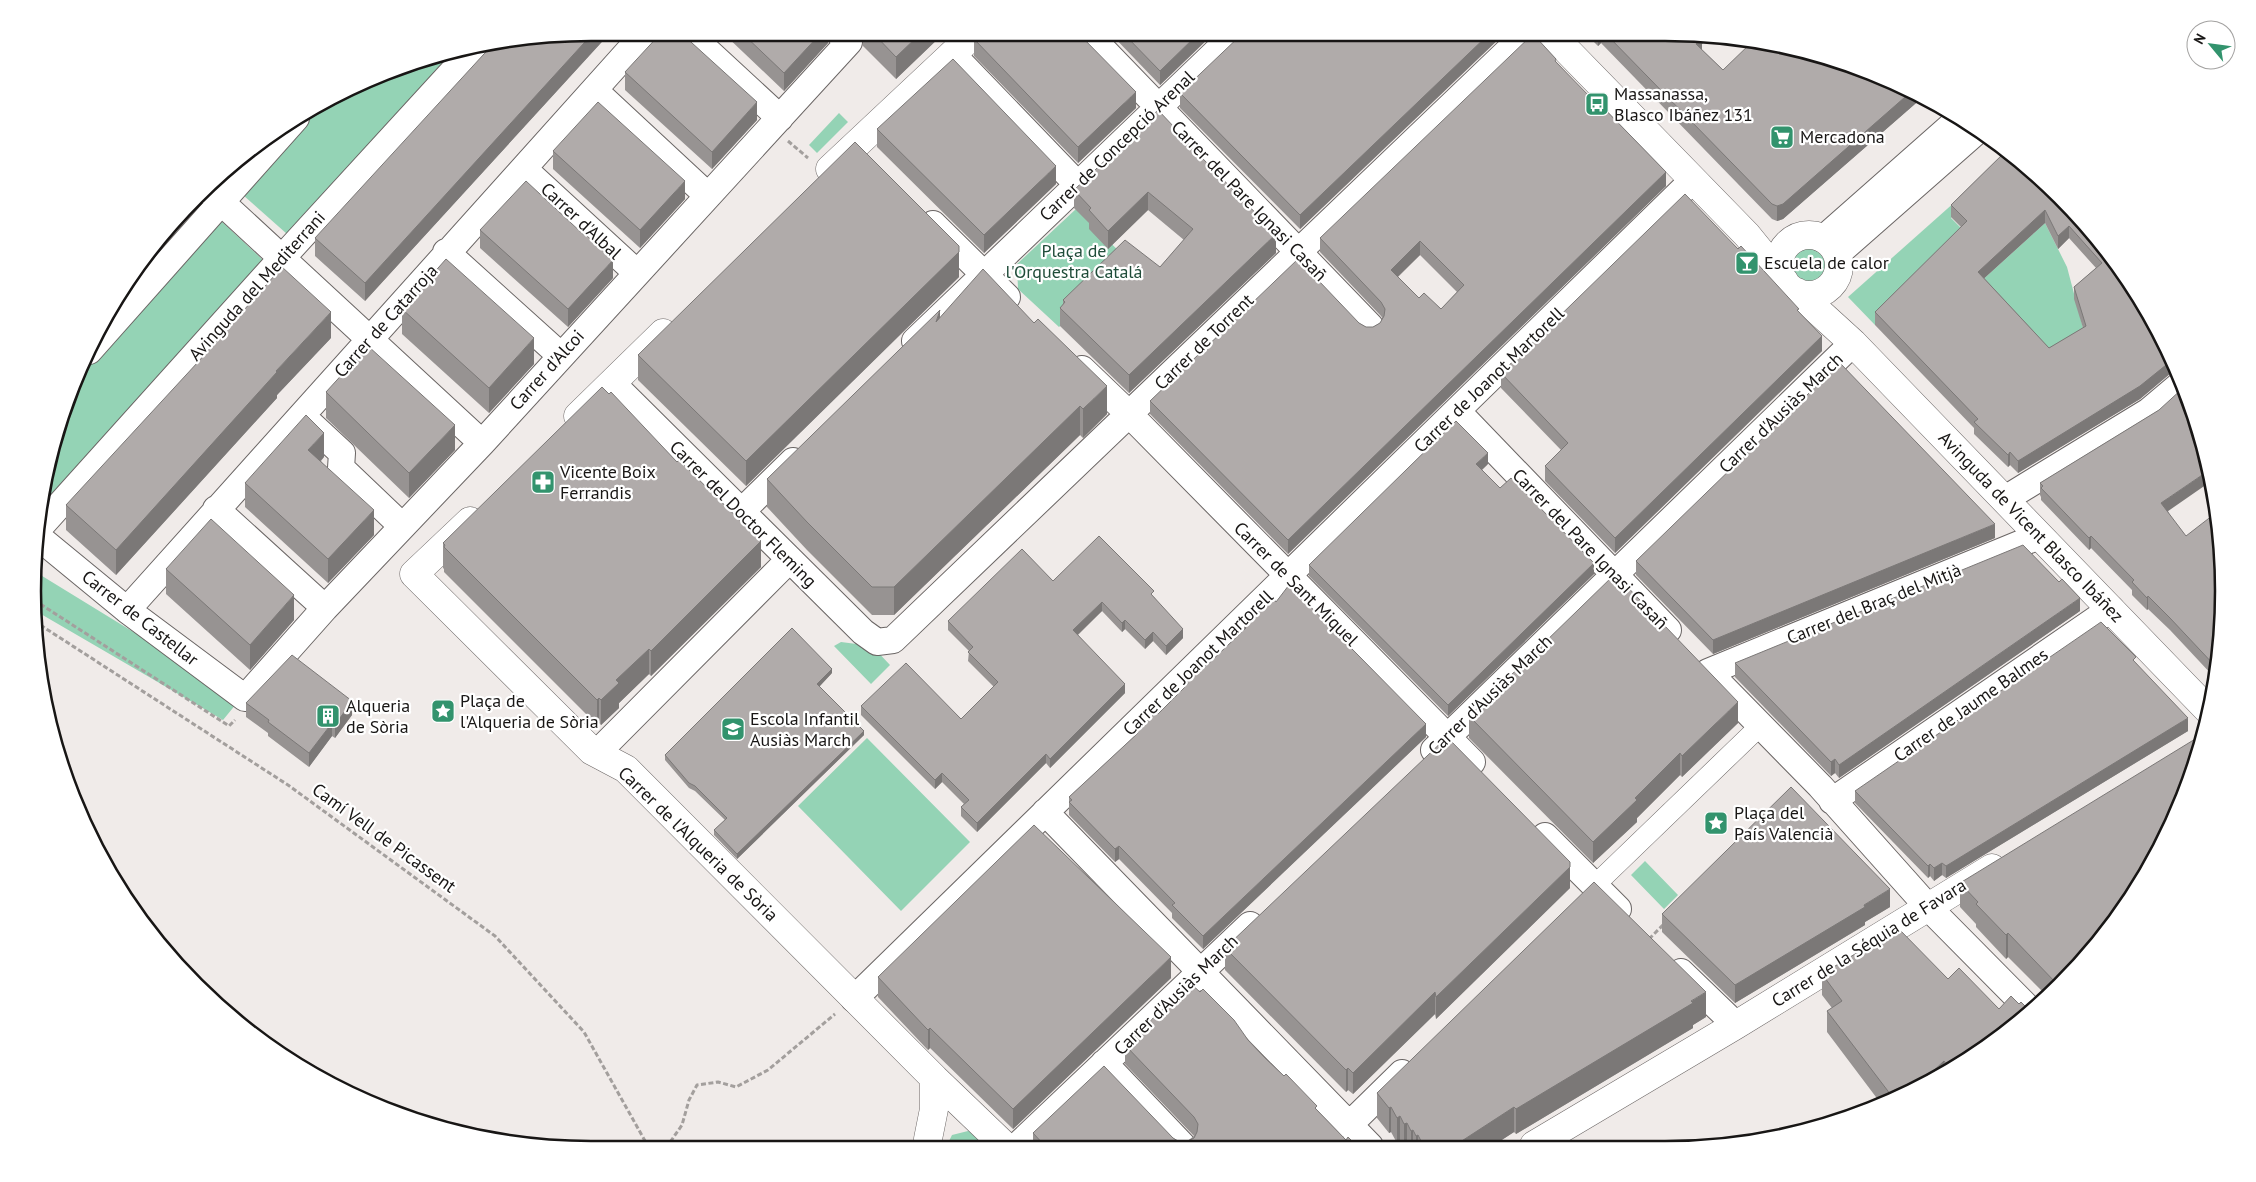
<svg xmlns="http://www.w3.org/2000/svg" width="2256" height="1182" font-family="'PT Sans',sans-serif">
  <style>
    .green { fill: #94d3b5 }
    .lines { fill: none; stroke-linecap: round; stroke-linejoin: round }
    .pedestrian-casing { stroke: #6a6564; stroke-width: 21 }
    .minor-casing { stroke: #6a6564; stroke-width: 28 }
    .tertiary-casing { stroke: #6a6564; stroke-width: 29 }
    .path { stroke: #a39f9d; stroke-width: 3; stroke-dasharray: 5 2.5; stroke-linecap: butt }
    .pedestrian { stroke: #fff; stroke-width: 20 }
    .minor { stroke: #fff; stroke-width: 26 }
    .tertiary { stroke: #fff; stroke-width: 28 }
    .wall { fill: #979392; fill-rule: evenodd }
    .shaded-wall { fill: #7b7877 }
    .building { fill: #b0abaa; stroke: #7b7877; fill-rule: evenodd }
    .labels { text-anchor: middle; stroke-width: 4.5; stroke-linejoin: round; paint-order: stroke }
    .poi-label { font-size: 18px; fill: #181615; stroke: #fff; text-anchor: start }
    .street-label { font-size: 18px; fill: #181615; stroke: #fff }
    .park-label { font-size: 18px; fill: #1f4c39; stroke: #fff }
    .rim { fill: none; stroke: #181615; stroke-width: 2.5 }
  </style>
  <rect width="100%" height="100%" fill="#f0ebe9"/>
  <path class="green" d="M457 50 287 234 243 195 326 101 411 62Z
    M839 113 848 122 817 153 809 145Z
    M2010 153 1951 218 1967 234 1875 325 1848 297Z
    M1076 209 1128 260 1059 327 1018 289 1017 264Z
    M219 219 264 261 42 508 51 447 73 384Z
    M2045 223 2067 267 2087 343 2055 357 1978 284Z
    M1790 265a20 20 0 1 1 40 0a20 20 0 1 1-40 0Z
    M34 571 241 698 223 720 34 610Z
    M841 642 872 646 890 665 871 684 834 646Z
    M867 738 970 842 901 911 798 806Z
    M1645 861 1678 895 1664 909 1631 875Z
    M968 1131 975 1133 993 1147H946L952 1135Z"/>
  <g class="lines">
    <g class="pedestrian-casing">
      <path id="pedestrian" d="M1594 886 1760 726"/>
    </g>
    <g class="minor-casing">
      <path id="minor" d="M688 33 780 118
        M1087 33 1370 326
        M952 54 1078 185
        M594 90 707 195
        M524 169 637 273
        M207 189 482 443
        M933 224 1007 297
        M1823 239 1959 119
        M446 252 560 355
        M1837 254 1977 131
        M915 341 1236 33
        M89 351 296 118
        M1082 369 1129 414 1472 762
        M612 383 863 632 877 642 893 640 1527 33
        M1457 411 1668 630
        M302 416 342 453 341 468 402 526
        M2005 499 2149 411 2181 384
        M216 509 325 608
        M742 511 793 461
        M38 529 281 259 478 44
        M37 536 127 610 245 698 325 608 482 443 849 42 839 33
        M127 610 645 33
        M1708 672 2039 536
        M1714 678 1820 786 1928 907 2029 1009
        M1434 750 1853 343
        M597 753 789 560
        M1832 801 2111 609
        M1045 812 1370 1146
        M1545 836 1618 909
        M1681 972 1736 1025
        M854 999 1693 180
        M1104 1063 1183 1146
        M1349 1125 1402 1073
        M1016 1147 1250 925"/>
    </g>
    <g class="tertiary-casing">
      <path id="tertiary" d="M1551 34 1747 235 1785 282
        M830 169 975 33
        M1779 265a30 30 0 1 1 60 0a30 30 0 1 1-60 0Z
        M1797 292 1853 343 2209 711
        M578 416 663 333
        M470 521 414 574 592 751 626 769 934 1078V1109L928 1139
        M934 1078 1006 1147
        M1534 1145 1736 1025 1992 868"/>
    </g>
    <path class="path" d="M788 141 808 158
      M34 600 229 726 235 720
      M34 621 288 785 495 936 584 1032 649 1148
      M1649 939 1664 924
      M666 1148 682 1125 689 1100 697 1085 718 1082 736 1087 768 1070 835 1014"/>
    <use href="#pedestrian" class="pedestrian"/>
    <use href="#minor" class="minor"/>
    <use href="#tertiary" class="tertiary"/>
  </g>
  <path class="wall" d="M591 32 610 33 365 301 315 256V238Z
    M723 33H828V43L784 91Z
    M863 33H944L896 79 863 46Z
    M1110 33H1214L1160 85Z
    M1344 33H1505L1300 229 1180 108V93L1336 41Z
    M1586 34H1701L1702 50 1723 70 1912 90 1923 97 1783 219 1777 221 1772 219 1601 43 1598 46Z
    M974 39 1136 108 1078 163 974 56Z
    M1556 62 1666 186 1288 554 1150 414V401L1359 323 1366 327H1373L1380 323 1383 319 1381 316 1320 252V238ZM1420 255 1457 292 1441 309 1419 298 1398 277Z
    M625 72 757 120 712 169 625 90Z
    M877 129 1056 184 984 253 877 147Z
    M1176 131 1276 253 1129 393 1060 326V308L1063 305V300L1160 267 1184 240 1148 210 1108 249 1089 229V223L1074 208V190Z
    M2007 150 2149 312 2175 371 2172 372 2140 399 2018 473 2010 465 2008 467 1974 434V428L1875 325V312L1961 227 1951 217V205ZM2045 223 2058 249 2069 238 2096 268 2074 287V299L2083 328 2049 348 1984 278Z
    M553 151 685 199 640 248 553 169Z
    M480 230 613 278 568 327 480 248Z
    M959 271V277L746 486 638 380V355Z
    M402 309 534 364 489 413 402 334Z
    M1799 312 1822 351 1615 553 1545 481V466L1561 450 1501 388V373Z
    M940 318 1107 414 1083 438 1080 435 894 615H872L807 550 767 507V479Z
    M331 338 277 395V398L116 575 66 530V505Z
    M326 392 455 450 409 498 326 418Z
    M2159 410 2168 511 2222 628 2214 677 2170 630 2148 609 2147 610 2132 595V590L2091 548 2089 550 2041 500V497L2040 495V483Z
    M324 457 321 461 374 535 328 583 245 507V483Z
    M1488 464 1482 470 1500 488 1594 574 1448 716 1309 576V565Z
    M1995 538 1713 654 1636 575V561Z
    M443 543 761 567 651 676 649 674 619 703V708L601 725 599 723 597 725 444 572V569L443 568Z
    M166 569 294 620 250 670 166 594Z
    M1053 581 1154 597 1183 638 1166 655 1153 641 1145 649 1125 629 1122 632 1102 611 1078 635 1125 693 1050 768 1046 763 977 832 961 816V807L964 804 942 782 935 789 861 715V706L961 719 994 687 968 661 969 651 948 630V621Z
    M1276 602 1426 737 1203 949 1172 918V913L1119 859 1115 862 1069 815V797L1137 734V731L1158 714 1187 686V682L1206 666 1244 630V626Z
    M2080 611 1839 778 1835 773 1831 776 1735 677V663Z
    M2136 663 2188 731 1946 878 1942 875 1934 881 1930 876 1928 878 1855 803V791Z
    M832 673 819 687 864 735 737 859 714 835V830L725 820 695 791 689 788 665 760V755Z
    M246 703 352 715 335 738 332 736 309 767 268 736V733L246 717Z
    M1469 716 1738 723 1682 777 1680 775 1637 818V822L1593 863 1469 738Z
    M1570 862V888L1436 1019 1435 1014 1353 1094 1348 1090 1346 1092 1225 970V948Z
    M1960 883 2085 959 2045 994 2008 957 2006 959 1976 927V924L1960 907Z
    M1890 907 1865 922V925L1735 1003 1662 932V914Z
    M1822 974 1948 979 1999 1009 2019 1004 1976 1055 1882 1105 1827 1032V1011L1832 1008 1822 995Z
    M878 977 1171 978 1013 1129 930 1048 928 1050 926 1048 878 997Z
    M1706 1017 1693 1025V1028L1516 1134 1514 1132 1494 1145 1402 1146 1400 1142 1397 1143 1391 1132 1389 1133 1377 1118V1093Z
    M1248 1040 1346 1140 1357 1146 1033 1147V1133L1173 1138 1178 1141 1186 1142 1194 1136 1125 1064V1045Z"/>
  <path class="shaded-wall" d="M594 32 610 33 365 301V283Z
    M821 33H828V43L784 91V73Z
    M921 33H944L896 79V57Z
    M1199 33H1214L1160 85V71Z
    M1490 33H1505L1300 229V215Z
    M1598 34H1601V43L1598 46Z
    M1698 34 1711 35 1702 44V53L1696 44Z
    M1913 90 1923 97 1783 219 1777 221V206Z
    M1136 92V108L1078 163V147Z
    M757 102V120L712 169V152Z
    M1056 166V184L984 253V235Z
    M1666 172V186L1288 554V540Z
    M685 181V199L640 248V230Z
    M1148 192V210L1108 249V231Z
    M2045 210V223L1978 284V272Z
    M2069 226V238L2058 249V236Z
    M1276 234V253L1129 393V375Z
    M1420 241V255L1391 283V270Z
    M959 246V277L746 486V461Z
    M613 260V278L568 327V309Z
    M940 310V338L936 322Z
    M331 312V338L277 395V398L116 575V550L276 371Z
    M1822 336V351L1615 553V538Z
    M534 338V364L489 413V388Z
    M2171 361 2175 371 2172 372 2140 399 2018 473V461Z
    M1107 386V414L1083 438V409Z
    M1080 406V435L894 615V587Z
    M455 425V450L409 498V473Z
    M324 433V457L308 474V450Z
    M2010 452V465L2008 467V455Z
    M1488 453V464L1476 475V464Z
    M2208 471 2210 482 2161 516V503Z
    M374 510V535L328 583V559Z
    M1995 524V538L1713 654V640Z
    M2091 536V548L2089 550V538Z
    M761 541V567L651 676V651Z
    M1594 563V574L1448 716V705Z
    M294 595V620L250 670V645Z
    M2148 596V609L2147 610V598Z
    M2080 598V611L1839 778V765Z
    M1102 602V611L1073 639V630Z
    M1125 620V629L1122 632V623Z
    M1183 629V638L1166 655V646Z
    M1153 632V641L1145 649V640Z
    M649 649V674L619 703V708L601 725V700L616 680Z
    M832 669V673L817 689V684Z
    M1125 684V693L1050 768V759Z
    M599 698V723L597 725V700Z
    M352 701V715L335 738V725Z
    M1738 702V723L1682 777V756Z
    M2188 718V731L1946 878V866Z
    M332 723V736L309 767V753Z
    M1426 724V737L1203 949V936Z
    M864 731V735L737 859V854Z
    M1680 753V775L1637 818V822L1593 863V842L1635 798Z
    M1046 754V763L977 832V823Z
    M1835 759V773L1831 776V762Z
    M942 773V782L935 789V780Z
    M1119 846V859L1115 862V849Z
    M1942 863V875L1934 881V868Z
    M1930 864V876L1928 878V866Z
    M1570 867V888L1436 1019V997Z
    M1890 889V907L1865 922V925L1735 1003V985L1864 905Z
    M2008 933V957L2006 959V935Z
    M1171 957V978L1013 1129V1109Z
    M1435 992V1014L1353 1094V1073Z
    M1706 992V1017L1693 1025V1028L1516 1134V1109Z
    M930 1028V1048L928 1050V1030Z
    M1944 1061V1072L1917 1086Z
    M1348 1068V1090L1346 1092V1070Z
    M1391 1107V1132L1389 1133V1108Z
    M1514 1107V1132L1494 1145 1454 1146Z
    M1400 1116V1142L1397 1143V1118Z
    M1407 1123V1146H1404V1124Z
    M1413 1130V1146H1411V1131Z
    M1418 1135V1146H1416V1136Z"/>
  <path class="building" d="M594 32 365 283 315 238 495 42Z
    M661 33H681L757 102 712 152 625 72Z
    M742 33H821L784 73Z
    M873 33H921L896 57Z
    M981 33H1078L1136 92 1078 147 974 39Z
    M1123 33H1199L1160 71Z
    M1243 33H1329L1336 41 1344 33H1490L1300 215 1180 93Z
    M1533 34 1556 59 1555 61 1591 98 1593 97 1666 172 1288 540 1150 401 1298 259 1359 323 1366 327H1373L1380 323 1384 316 1385 309 1381 302 1320 238ZM1420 241 1464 285 1441 309 1424 293 1419 298 1391 270Z
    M1606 34H1698L1702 38 1696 44 1723 70 1752 42 1810 52 1913 90 1783 204 1777 206 1772 204Z
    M953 59 1056 166 984 235 877 129Z
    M598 102 685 181 640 230 553 151Z
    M1158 110 1176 129 1175 130 1276 234 1129 375 1060 308 1065 302 1063 300 1125 240 1160 267 1193 229 1148 192 1108 231 1089 210 1091 208 1074 190Z
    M855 142 959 246V252L746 461 638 355Z
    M2007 150 2085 223 2149 312 2171 361 2140 386 2018 461 2010 452 2008 455 1974 422 1978 419 1875 312 1967 221 1951 205ZM2045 210 2058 236 2069 226 2102 263 2074 287 2086 326 2049 348 1978 272Z
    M526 181 585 236 586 235 613 260 568 309 480 230Z
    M1685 194 1738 249 1741 246 1799 309 1797 310 1822 336 1615 538 1545 466 1568 443 1501 373Z
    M446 259 534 338 489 388 402 309Z
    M282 267 331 312 276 371 277 372 116 550 66 505 198 362Z
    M983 269 1034 323 1038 319 1107 386 1083 409 1080 406 894 587H872L807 522 767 479 940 310 936 322Z
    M368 346 455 425 409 473 326 392Z
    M1840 363 1995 524 1713 640 1636 561Z
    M602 387 609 394 611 392 677 462 679 460 761 541 651 651 649 649 616 680 619 683 601 700 599 698 597 700 444 547 445 545 443 543Z
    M2183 388 2194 412 2208 471 2161 503 2186 536 2217 512 2219 518 2222 628 2216 667 2170 618 2148 596 2147 598 2132 582 2134 580 2091 536 2089 538 2041 488 2043 486 2040 483 2159 410Z
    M306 415 324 433 308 450 374 510 328 559 245 483Z
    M1456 421 1488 453 1476 464 1500 488 1511 478 1594 563 1448 705 1309 565Z
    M211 519 294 595 250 645 166 569Z
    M1099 536 1154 591 1151 594 1183 629 1166 646 1153 632 1145 640 1125 620 1122 623 1102 602 1073 630 1125 684 1050 759 1046 754 977 823 961 807 969 800 942 773 935 780 861 706 906 663 961 719 998 682 968 652 973 647 948 621 1022 549 1053 581Z
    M2023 545 2059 582 2062 579 2080 598 1839 765 1835 759 1831 762 1735 663Z
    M1615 574 1738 702 1682 756 1680 753 1635 798 1637 800 1593 842 1469 716Z
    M1289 585 1426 724 1203 936 1172 905 1175 903 1119 846 1115 849 1069 802 1072 800 1069 797 1138 733 1137 731 1156 712 1158 714 1188 684 1187 682 1205 665 1206 666 1246 628 1244 626 1273 598 1276 602Z
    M2101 622 2136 657 2133 660 2188 718 1946 866 1942 863 1934 868 1930 864 1928 866 1855 791Z
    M792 628 832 669 817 684 864 731 737 854 714 830 727 818 695 786 689 783 665 755Z
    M292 655 352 701 335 725 332 723 309 753 268 722 269 720 246 703Z
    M2205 733 2166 838 2085 959 2057 984 2008 933 2006 935 1976 904 1978 902 1960 883Z
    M1447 737 1570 862V867L1436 997 1435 992 1353 1073 1348 1068 1346 1070 1225 948Z
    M1791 787 1890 889 1864 905 1865 907 1735 985 1662 914Z
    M1034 825 1171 957 1013 1109 930 1028 928 1030 926 1028 878 977Z
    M1594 882 1706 992 1691 1001 1693 1003 1516 1109 1514 1107 1454 1146H1426L1424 1142 1422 1143 1418 1135 1416 1136 1413 1130 1411 1131 1407 1123 1404 1124 1400 1116 1397 1118 1391 1107 1389 1108 1377 1093Z
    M1898 928 1948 979 1959 968 1999 1009 2011 996 2019 1004 2021 1002 2028 1009 1976 1055 1950 1069 1944 1061 1917 1086 1894 1099 1827 1011 1842 1001 1822 974Z
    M1190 983 1200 992 1203 989 1234 1020 1248 1040 1265 1058 1284 1076 1286 1074 1317 1106 1315 1108 1346 1140 1348 1137 1357 1146 1046 1147 1033 1133 1104 1066 1173 1138 1178 1141 1186 1142 1194 1138 1197 1132 1198 1124 1194 1117 1125 1045Z"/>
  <defs>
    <g id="bus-square" transform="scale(1.25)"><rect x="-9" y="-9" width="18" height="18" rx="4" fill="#32936d" stroke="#fff"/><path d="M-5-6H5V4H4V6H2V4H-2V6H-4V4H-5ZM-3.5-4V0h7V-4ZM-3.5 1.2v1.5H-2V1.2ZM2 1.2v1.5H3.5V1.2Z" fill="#fff"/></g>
    <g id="supermarket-square" transform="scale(1.25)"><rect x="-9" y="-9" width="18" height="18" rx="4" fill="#32936d" stroke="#fff"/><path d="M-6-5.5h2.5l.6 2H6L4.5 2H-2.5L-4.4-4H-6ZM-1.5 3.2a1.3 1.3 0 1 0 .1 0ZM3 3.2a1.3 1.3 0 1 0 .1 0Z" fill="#fff"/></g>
    <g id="bar-square" transform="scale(1.25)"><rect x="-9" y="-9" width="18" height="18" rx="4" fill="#32936d" stroke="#fff"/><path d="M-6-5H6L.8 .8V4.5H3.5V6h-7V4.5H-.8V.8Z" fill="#fff"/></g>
    <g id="pharmacy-square" transform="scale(1.25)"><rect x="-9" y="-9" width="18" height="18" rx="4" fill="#32936d" stroke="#fff"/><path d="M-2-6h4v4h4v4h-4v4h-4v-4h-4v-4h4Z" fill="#fff"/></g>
    <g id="sight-square" transform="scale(1.25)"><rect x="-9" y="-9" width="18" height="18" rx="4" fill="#32936d" stroke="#fff"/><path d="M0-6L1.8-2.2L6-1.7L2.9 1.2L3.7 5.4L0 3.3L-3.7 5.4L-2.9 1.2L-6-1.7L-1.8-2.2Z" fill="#fff"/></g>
    <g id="building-square" transform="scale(1.25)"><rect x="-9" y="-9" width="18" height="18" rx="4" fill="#32936d" stroke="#fff"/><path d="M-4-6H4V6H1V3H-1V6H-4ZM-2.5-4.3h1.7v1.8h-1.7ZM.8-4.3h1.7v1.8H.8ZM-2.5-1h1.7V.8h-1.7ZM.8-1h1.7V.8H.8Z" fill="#fff"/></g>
    <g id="school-square" transform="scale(1.25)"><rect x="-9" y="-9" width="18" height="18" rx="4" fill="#32936d" stroke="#fff"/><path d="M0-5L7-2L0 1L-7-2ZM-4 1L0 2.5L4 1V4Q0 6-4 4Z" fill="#fff"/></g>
  </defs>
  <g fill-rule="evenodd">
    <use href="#bus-square" x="1597" y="104"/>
    <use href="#supermarket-square" x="1782" y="137"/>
    <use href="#bar-square" x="1747" y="263"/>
    <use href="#pharmacy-square" x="543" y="482"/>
    <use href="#sight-square" x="443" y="711"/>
    <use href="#building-square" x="328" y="716"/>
    <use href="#school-square" x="733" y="729"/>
    <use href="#sight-square" x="1716" y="823"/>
  </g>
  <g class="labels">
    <g class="poi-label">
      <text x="1614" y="100">Massanassa,<tspan x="1614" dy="21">Blasco Ibáñez 131</tspan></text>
      <text x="1800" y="143">Mercadona</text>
      <text x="1764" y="269">Escuela de calor</text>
      <text x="560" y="478">Vicente Boix<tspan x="560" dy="21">Ferrandis</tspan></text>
      <text x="460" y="707">Plaça de<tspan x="460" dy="21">l'Alqueria de Sòria</tspan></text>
      <text x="346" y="712">Alqueria<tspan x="346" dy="21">de Sòria</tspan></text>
      <text x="750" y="725">Escola Infantil<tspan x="750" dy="21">Ausiàs March</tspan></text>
      <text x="1734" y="819">Plaça del<tspan x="1734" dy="21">País Valencià</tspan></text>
    </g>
    <g class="street-label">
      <text transform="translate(1117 146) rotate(-44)" y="6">Carrer de Concepció Arenal</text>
      <text transform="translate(1249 201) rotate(46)" y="6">Carrer del Pare Ignasi Casañ</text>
      <text transform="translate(581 221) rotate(43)" y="6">Carrer d'Albal</text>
      <text transform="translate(257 286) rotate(-48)" y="6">Avinguda del Mediterrani</text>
      <text transform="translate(386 321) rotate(-48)" y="6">Carrer de Catarroja</text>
      <text transform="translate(1204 342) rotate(-44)" y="6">Carrer de Torrent</text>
      <text transform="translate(547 370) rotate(-48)" y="6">Carrer d'Alcoi</text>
      <text transform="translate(1489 380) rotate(-44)" y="6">Carrer de Joanot Martorell</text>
      <text transform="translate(1781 413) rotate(-44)" y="6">Carrer d'Ausiàs March</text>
      <text transform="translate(743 514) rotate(45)" y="6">Carrer del Doctor Fleming</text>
      <text transform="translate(2031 527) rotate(46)" y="6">Avinguda de Vicent Blasco Ibáñez</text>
      <text transform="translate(1590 549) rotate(46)" y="6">Carrer del Pare Ignasi Casañ</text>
      <text transform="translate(1296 584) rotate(45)" y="6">Carrer de Sant Miquel</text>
      <text transform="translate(1874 604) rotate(-22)" y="6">Carrer del Braç del Mitjà</text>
      <text transform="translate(140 618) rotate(38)" y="6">Carrer de Castellar</text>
      <text transform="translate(1198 663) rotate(-44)" y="6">Carrer de Joanot Martorell</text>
      <text transform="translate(1490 695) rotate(-44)" y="6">Carrer d'Ausiàs March</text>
      <text transform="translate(1971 705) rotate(-35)" y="6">Carrer de Jaume Balmes</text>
      <text transform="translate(384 838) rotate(36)" y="6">Camí Vell de Picassent</text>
      <text transform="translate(698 844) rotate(44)" y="6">Carrer de l'Alqueria de Sòria</text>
      <text transform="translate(1869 943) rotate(-32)" y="6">Carrer de la Séquia de Favara</text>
      <text transform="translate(1176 995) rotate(-44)" y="6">Carrer d'Ausiàs March</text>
    </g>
    <g class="park-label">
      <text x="1074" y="257">Plaça de<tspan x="1074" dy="21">l'Orquestra Catalá</tspan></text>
    </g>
  </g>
  <path d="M0 0H2256V1182H0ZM591 41H1665A550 550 0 0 1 2215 591V591A550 550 0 0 1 1665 1141H591A550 550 0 0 1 41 591V591A550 550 0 0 1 591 41Z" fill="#fff" fill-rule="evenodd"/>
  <path class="rim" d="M591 41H1665A550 550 0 0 1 2215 591V591A550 550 0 0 1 1665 1141H591A550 550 0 0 1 41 591V591A550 550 0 0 1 591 41Z"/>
  <g transform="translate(2211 45) rotate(299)"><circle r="24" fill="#ffffff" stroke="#a3a2a1"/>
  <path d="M0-4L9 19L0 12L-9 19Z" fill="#32936d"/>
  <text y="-8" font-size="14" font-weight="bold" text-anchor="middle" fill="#181615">N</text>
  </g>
</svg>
